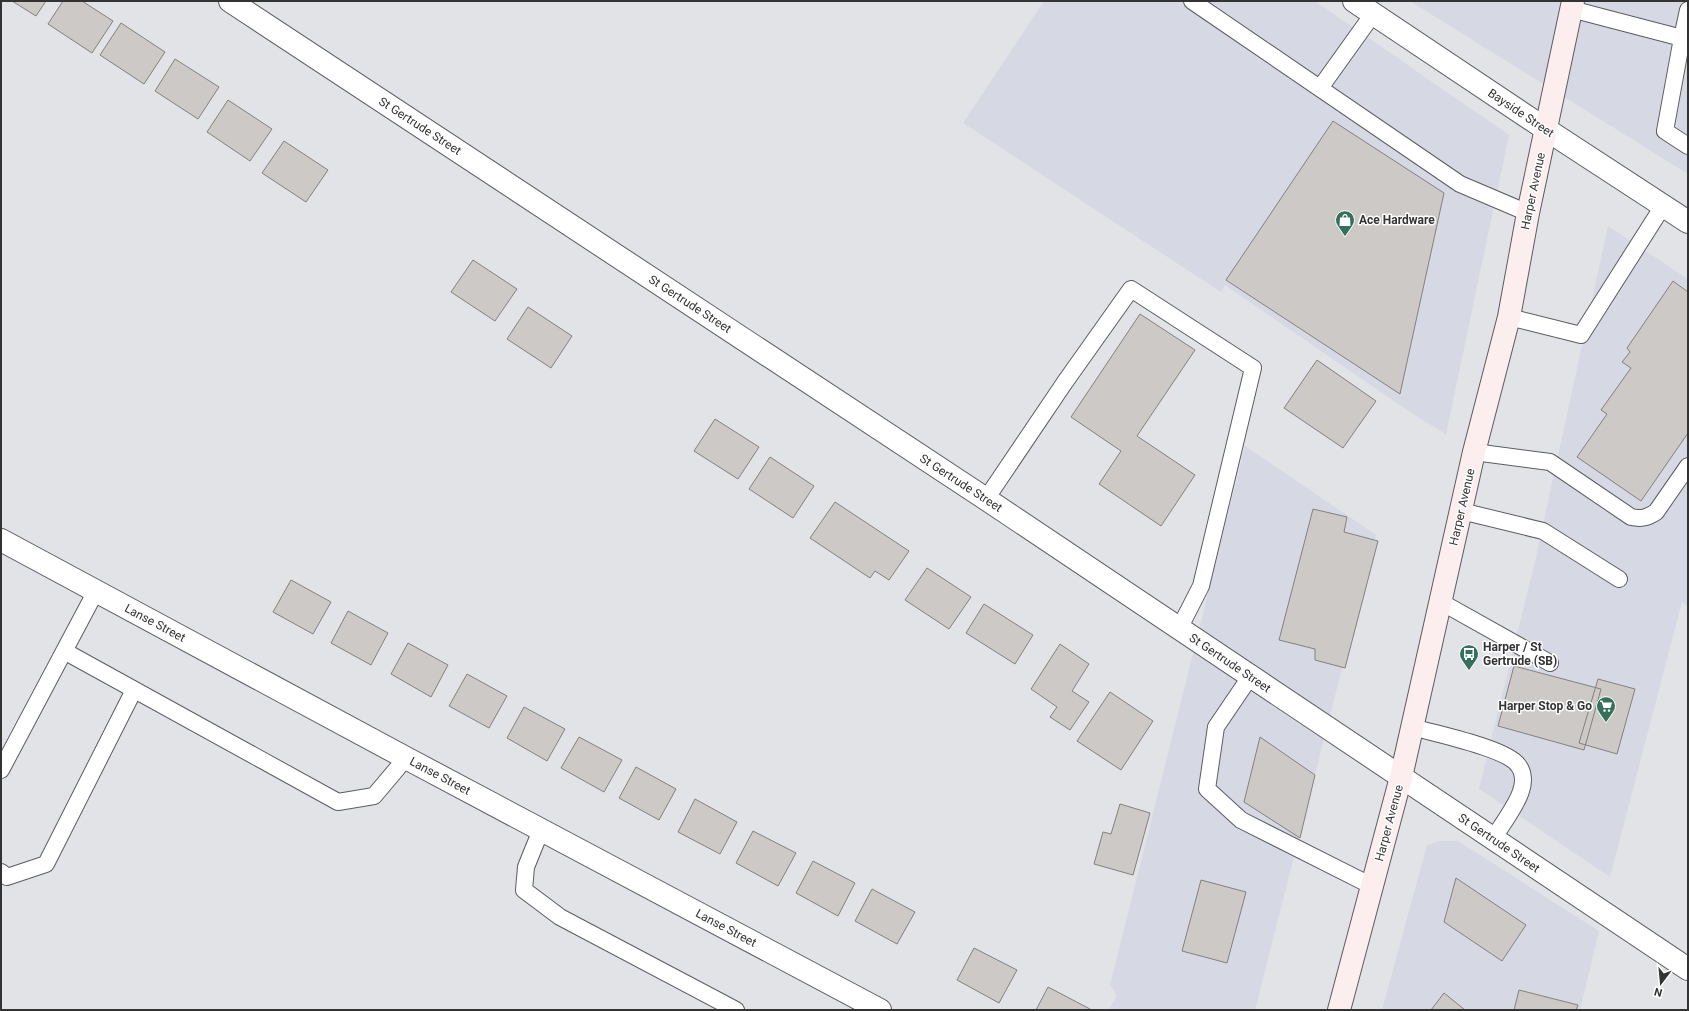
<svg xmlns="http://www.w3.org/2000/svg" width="1689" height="1011" font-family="Roboto,sans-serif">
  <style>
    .built { fill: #d6d8e3 }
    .building { fill: #cdc9c6; stroke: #84807e }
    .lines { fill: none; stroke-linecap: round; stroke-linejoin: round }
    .service-casing { stroke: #5b5c60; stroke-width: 18 }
    .minor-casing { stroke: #5b5c60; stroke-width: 24 }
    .secondary-casing { stroke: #5b5c60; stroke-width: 24 }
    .service { stroke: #fff; stroke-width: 16 }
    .minor { stroke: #fff; stroke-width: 22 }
    .secondary { stroke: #fcedef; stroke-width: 22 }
    .labels { text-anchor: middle; stroke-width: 3; stroke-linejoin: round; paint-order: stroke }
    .street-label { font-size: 12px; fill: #333334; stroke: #fff }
    .poi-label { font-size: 12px; font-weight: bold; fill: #333334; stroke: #fff; text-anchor: start }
  </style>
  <rect width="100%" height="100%" fill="#e2e3e7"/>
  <path class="built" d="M1044 1H1315L1509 135 1446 434 1413 414 1225 285 1221 292 963 123Z
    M1410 1H1688V174Z
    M1608 226 1688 279V607L1682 602 1610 877 1479 789 1536 557Z
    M1245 446 1376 535 1255 1010H1109L1117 996 1110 985Z
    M1440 841H1458L1599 931 1580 1010H1382L1427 845Z"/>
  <path class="building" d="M12 1H46L36 16Z
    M63 1H82L113 21 92 53 48 24Z
    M121 23 165 52 144 84 100 55Z
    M175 59 219 87 198 119 155 91Z
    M228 100 272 129 250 161 207 132Z
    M1333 121 1444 193 1400 394 1226 280Z
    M284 141 328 170 306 202 262 173Z
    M473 260 517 289 495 321 451 292Z
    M1673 281 1688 292V433L1641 501 1577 457 1607 414 1601 410 1631 368 1622 362 1630 352 1627 348Z
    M528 307 572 336 551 368 507 339Z
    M1140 314 1195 350 1137 436 1195 475 1161 526 1099 484 1121 451 1071 417Z
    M1317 360 1376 401 1343 448 1284 408Z
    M715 419 759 447 738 479 694 451Z
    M770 457 814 486 793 518 749 489Z
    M835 502 909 551 889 580 875 571 870 578 810 538Z
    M1313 509 1347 517 1344 532 1378 541 1345 668 1315 660V649L1279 640Z
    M927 568 971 597 949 629 905 600Z
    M291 580 331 602 313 634 273 612Z
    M984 604 1033 635 1015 664 966 633Z
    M348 611 388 633 371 665 331 643Z
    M408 643 448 665 431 697 391 674Z
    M1060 644 1089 664 1072 691 1089 702 1070 730 1050 717 1057 707 1031 689Z
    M1514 666 1601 689 1584 750 1498 726Z
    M467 674 507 696 489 728 449 706Z
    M1598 679 1635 689 1617 754 1579 743Z
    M1110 692 1153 721 1121 770 1077 741Z
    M524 707 565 729 547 761 507 738Z
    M579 737 622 760 604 792 561 768Z
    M1260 737 1315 775 1300 838 1244 802Z
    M636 767 676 789 659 820 619 798Z
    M695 799 737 822 720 854 678 832Z
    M1120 804 1150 813 1133 875 1094 864 1103 832 1111 834Z
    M753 831 796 853 778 886 736 863Z
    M813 861 855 883 838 916 796 893Z
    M1456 878 1526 925 1502 961 1444 922Z
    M1201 880 1246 892 1227 963 1182 951Z
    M872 889 915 912 897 944 855 921Z
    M974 948 1017 970 999 1003 957 980Z
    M1048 987 1090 1009V1010H1036Z
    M1519 990 1578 1005 1576 1010H1514Z
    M1444 993 1465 1010H1431Z"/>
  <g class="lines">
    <g class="service-casing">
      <path id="service" d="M1192 1 1460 184 1528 213
        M1571 9 1682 38 1665 131 1688 146
        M1688 10 1682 38 1688 42
        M1320 88 1373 14
        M1509 317 1581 335 1663 206
        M1474 452 1550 462 1631 517C1641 519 1647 518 1656 512L1688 466
        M986 499 1065 382 1131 289 1253 368 1201 586 1179 629
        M1461 511 1543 531 1619 579
        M1441 602 1550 663
        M64 651 338 802 374 796 406 758
        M1250 677 1216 727 1207 789 1241 820 1372 886
        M1413 727C1435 734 1506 748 1518 765 1524 772 1524 783 1521 791 1517 805 1501 826 1493 839
        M1 770 96 591
        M541 830 526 867 524 890 560 917 736 1010
        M1 872 7 877 46 864 134 690"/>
    </g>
    <g class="minor-casing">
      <path id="minor" d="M230 1 986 499 1688 969
        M1354 1 1547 130 1688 222
        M1 540 406 758 880 1010"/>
    </g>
    <g class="secondary-casing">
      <path id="secondary" d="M1339 1010 1401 777 1474 452 1509 317 1528 213 1573 1"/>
    </g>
    <use href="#service" class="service"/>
    <use href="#minor" class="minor"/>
    <use href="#secondary" class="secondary"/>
  </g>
  <defs>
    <g id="shop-pin" transform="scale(1)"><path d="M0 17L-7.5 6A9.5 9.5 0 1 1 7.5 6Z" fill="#34705b" stroke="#fff"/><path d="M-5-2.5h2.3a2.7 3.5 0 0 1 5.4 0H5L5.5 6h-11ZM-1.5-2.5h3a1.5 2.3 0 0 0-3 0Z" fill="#fff"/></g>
    <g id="bus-pin" transform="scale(1)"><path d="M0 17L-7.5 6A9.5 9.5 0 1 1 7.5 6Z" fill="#34705b" stroke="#fff"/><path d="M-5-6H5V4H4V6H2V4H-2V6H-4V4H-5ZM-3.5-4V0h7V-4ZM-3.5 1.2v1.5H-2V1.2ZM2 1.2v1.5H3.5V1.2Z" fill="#fff"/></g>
    <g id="supermarket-pin" transform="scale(1)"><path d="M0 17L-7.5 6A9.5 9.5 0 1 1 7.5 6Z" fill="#34705b" stroke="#fff"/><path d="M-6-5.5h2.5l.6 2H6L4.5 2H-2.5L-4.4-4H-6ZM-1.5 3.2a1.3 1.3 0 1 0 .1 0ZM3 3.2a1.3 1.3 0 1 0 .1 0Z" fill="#fff"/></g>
  </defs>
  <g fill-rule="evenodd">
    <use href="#shop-pin" x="1345" y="220"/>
    <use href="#bus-pin" x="1469" y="654"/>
    <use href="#supermarket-pin" x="1606" y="706"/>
  </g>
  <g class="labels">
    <g class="street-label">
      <text transform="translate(1521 113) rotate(34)" y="4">Bayside Street</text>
      <text transform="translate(420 126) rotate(33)" y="4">St Gertrude Street</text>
      <text transform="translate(1533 191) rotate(-78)" y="4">Harper Avenue</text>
      <text transform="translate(690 304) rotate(33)" y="4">St Gertrude Street</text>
      <text transform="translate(961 483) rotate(33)" y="4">St Gertrude Street</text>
      <text transform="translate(1462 507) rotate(-77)" y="4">Harper Avenue</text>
      <text transform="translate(155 623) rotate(28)" y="4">Lanse Street</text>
      <text transform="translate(1230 663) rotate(34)" y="4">St Gertrude Street</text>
      <text transform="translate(440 776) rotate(28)" y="4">Lanse Street</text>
      <text transform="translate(1389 823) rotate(-75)" y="4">Harper Avenue</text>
      <text transform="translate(1499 843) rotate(34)" y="4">St Gertrude Street</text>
      <text transform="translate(726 928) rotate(28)" y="4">Lanse Street</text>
    </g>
    <g class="poi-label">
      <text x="1359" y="224">Ace Hardware</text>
      <text x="1483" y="651">Harper / St<tspan x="1483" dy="14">Gertrude (SB)</tspan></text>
      <text x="1592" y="710" text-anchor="end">Harper Stop &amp; Go</text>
    </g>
  </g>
  <rect width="1689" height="1011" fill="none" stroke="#333334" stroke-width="4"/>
  <g transform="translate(1661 983) rotate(196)" stroke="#ffffff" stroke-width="3" paint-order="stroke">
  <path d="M0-3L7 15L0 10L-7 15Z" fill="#333334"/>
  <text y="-6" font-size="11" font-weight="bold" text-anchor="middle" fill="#333334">N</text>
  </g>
</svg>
